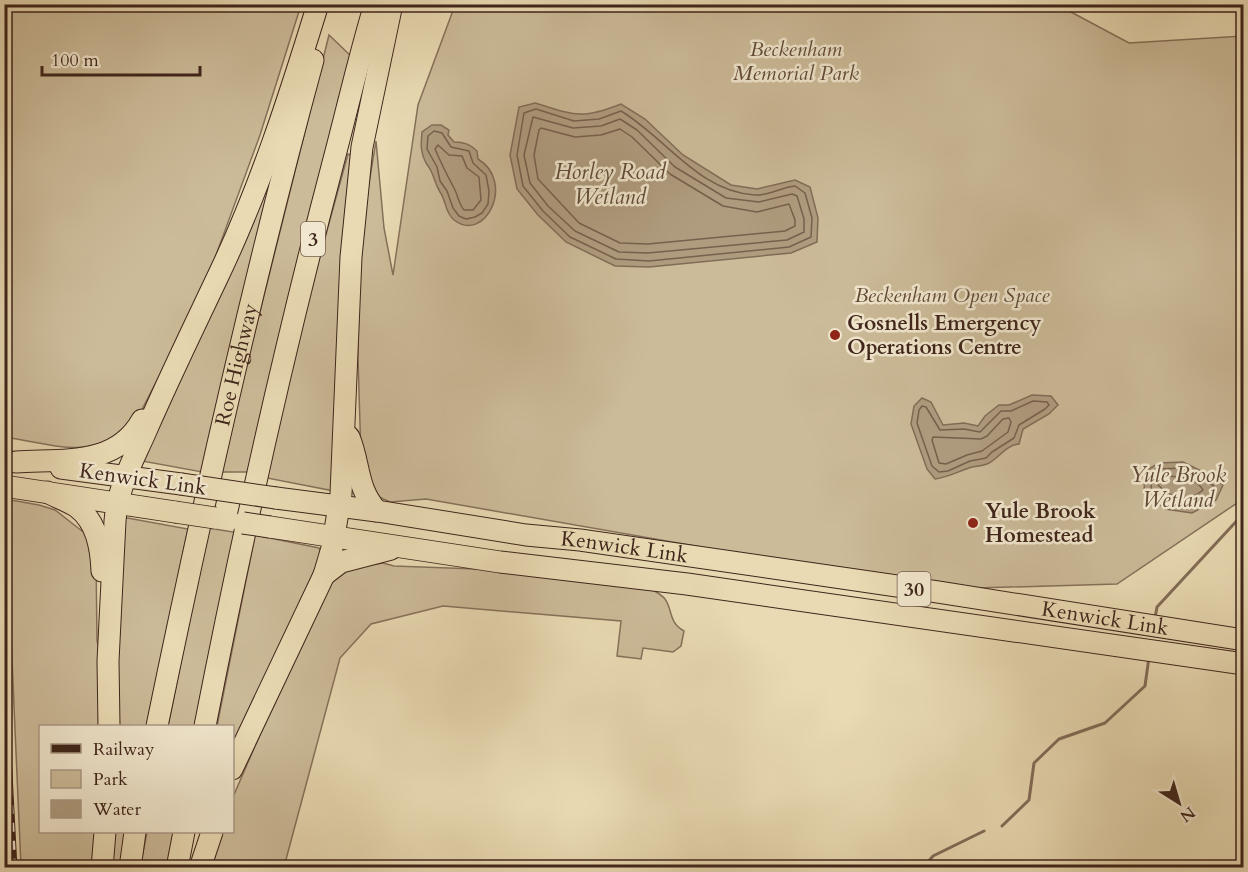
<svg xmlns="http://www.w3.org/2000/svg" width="1248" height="872" font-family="Cardo,serif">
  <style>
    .green { fill: #cb9; stroke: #86705a; stroke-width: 1.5 }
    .water { fill: #af9c7f; stroke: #826c57; stroke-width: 1.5 }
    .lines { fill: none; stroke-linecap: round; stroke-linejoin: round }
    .shore { stroke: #77604d; stroke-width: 1.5 }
    .stream { stroke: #826c57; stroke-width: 3 }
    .highway-casing { stroke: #3f251b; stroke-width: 23 }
    .highway { stroke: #e9dab3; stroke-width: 21 }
    .rail-casing { stroke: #3f251b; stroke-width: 5 }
    .rail { stroke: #f1e7ce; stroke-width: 3; stroke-dasharray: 9; stroke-linecap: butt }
    .highway-bridge-casing { stroke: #3f251b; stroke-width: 23; stroke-linecap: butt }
    .highway-bridge { stroke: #e9dab3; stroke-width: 21 }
    .poi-dot { fill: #8f2418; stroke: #f1e7ce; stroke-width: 2 }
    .labels { text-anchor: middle; stroke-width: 5; stroke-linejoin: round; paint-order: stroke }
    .shield { fill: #f1e7ce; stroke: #745f51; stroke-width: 1.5 }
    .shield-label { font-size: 20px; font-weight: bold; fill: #3f251b }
    .park-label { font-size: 21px; font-style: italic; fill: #624a3a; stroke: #f1e7ce }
    .poi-label { font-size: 21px; font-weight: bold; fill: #3f251b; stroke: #f1e7ce; text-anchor: start }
    .street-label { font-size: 21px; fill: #3f251b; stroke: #f1e7ce }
    .water-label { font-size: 22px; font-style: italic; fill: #614939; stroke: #f1e7ce }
  </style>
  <rect width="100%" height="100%" fill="#e9dab3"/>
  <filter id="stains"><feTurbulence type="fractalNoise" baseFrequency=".00333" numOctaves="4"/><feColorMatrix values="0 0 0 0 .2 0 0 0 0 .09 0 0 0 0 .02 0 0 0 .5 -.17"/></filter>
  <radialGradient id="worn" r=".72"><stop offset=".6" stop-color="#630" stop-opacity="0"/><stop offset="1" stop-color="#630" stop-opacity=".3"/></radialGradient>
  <path class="green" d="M1056 4 1129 43 1243 36V499L1117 584 942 589 426 499 390 502 379 497 374 491 361 458 358 358 360 238 376 141 384 228 393 275 418 105 455 5Z
    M4 5H301L260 135 201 296 139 415C104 464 54 445 5 437L6 289Z
    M329 35 354 59 250 472H220Z
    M348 154 357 157 334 491 267 478 303 318Z
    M276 167 202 472 142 461 252 216Z
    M5 499 39 505 55 510 82 531 85 530 96 556 97 641 101 654V726H40V832H98L95 867H21Z
    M122 517 188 529 147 726H114Z
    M208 528 240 533 197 726H168Z
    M255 535 319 548 322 556 233 768 232 726H217Z
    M383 563 394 566 529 571 653 590C656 592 662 595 665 599 673 610 668 622 684 631L681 646 673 652 643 648 641 659 617 656 621 621 443 606 371 624 340 658 284 867 209 868 220 832H232L233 797 290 665 337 570Z
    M111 832H127L121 867 107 868Z
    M147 832H176L169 867 140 868Z"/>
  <path class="water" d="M535 103C574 115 581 120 621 104L645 119 683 155 731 185 757 189 795 180 810 187 818 218 817 242 791 253 649 267 615 266 566 242 538 215 517 189 510 155 519 107Z
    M432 125H441L449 130 448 135 454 142C464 142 470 144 477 151L478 159C516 182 485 244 454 220 445 213 446 200 440 192 435 184 435 179 431 171 430 168 428 166 426 163 420 152 421 144 422 132Z
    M1032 395 1051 396 1058 405 1049 414 1023 429 1019 444C1005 445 998 460 987 464 982 466 977 466 972 467 959 471 949 477 935 479L927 469 911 424 914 406 922 398 931 402 943 425 964 423 978 426 985 416 999 405H1009Z
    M1183 462 1207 474 1223 485 1216 500 1192 513 1165 509 1144 492 1145 471 1159 463Z"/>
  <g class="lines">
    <path class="shore" d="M536 109 574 121 599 119 621 111C666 138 699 192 755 195 768 196 782 187 795 186L805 193 812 218 811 237 789 247 649 261 616 259 570 237 543 211 523 186 517 155 524 113Z
      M533 117 573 128 601 126 620 119 637 130 675 167 726 198 759 202 792 194 797 196 804 219V232L787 240 648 253 619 252 575 231 548 206 530 183 524 155Z
      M541 128 575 137 601 135 620 129 632 137 670 174 723 206 757 212 789 204 795 220V226L785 231 648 244 620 243 579 223 538 179 534 155 539 130Z
      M434 131 442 133 451 147 469 151 473 163 486 175 489 191 488 204 482 213 475 217 466 219 459 216 453 208 447 191 440 181 437 167 427 149 428 136Z
      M438 145 449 155 462 156 467 168 479 177 481 200 473 210H464C458 203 458 195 454 188 447 175 441 163 435 149Z
      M1033 401 1047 402 1049 405 1045 409 1019 425 1014 438 992 452 986 458 970 461 948 471 939 472 932 466 917 423 919 410 922 406 926 407 940 430 964 429 980 432 1001 411H1011Z
      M1009 418 1011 422 1008 432 982 451 967 455 946 464 939 463 932 440 933 437 981 439 987 436 1003 419Z
      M1181 468 1214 486 1215 489C1207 505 1181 511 1166 502 1161 499 1156 493 1151 489L1152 473 1161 469Z
      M1163 476C1177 476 1197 478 1203 490 1186 504 1173 499 1158 485L1159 479Z"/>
    <path class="stream" d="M1155 618 1157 607 1244 513
      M1002 826 1029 800 1034 763 1059 739 1105 723 1145 686 1149 657
      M923 868 933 856 984 831"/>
    <g class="highway-casing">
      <g id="highway">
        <path d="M349 437C360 463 356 488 377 511"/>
        <path d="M16 462C63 459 116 467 142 420"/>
        <path d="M61 468 181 484"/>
        <path d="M4 486 175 512"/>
        <path d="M47 492C56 497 68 501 77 507 97 522 101 548 102 571"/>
        <path id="s1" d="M276 498 377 511 526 535 580 540 938 592 1244 640"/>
        <path d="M270 527 500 562 687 584 1244 664"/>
        <path d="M324 575 341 562 391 549"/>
        <path d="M109 726 108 661 115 521C118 486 132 463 146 431 169 378 194 327 219 274 260 188 290 95 318 4"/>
        <path id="s2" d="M157 726C203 503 253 280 313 60"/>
        <path d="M205 726C242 537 284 349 333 163 347 110 359 57 375 4"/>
        <path d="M232 769 324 575 332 548 341 494 351 257 362 147 392 4"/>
        <path d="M102 868 105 832"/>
        <path d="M130 868 135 832"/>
        <path d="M177 868 184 832"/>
        <path d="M200 868 212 832"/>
      </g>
    </g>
    <use href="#highway" class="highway"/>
    <g class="rail-casing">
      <path id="rail" d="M4 661 15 868"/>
    </g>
    <use href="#rail" class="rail"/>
    <g class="highway-bridge-casing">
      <path id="highway-bridge" d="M181 484 276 498
        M175 512 215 518
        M243 523 270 527"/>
    </g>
    <use href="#highway-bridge" class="highway-bridge"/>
  </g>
  <g class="poi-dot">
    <circle cx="835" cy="335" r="6"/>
    <circle cx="973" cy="523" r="6"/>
  </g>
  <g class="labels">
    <g class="shield">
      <rect x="301" y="222" width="24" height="34" rx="4.5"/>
      <rect x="897.5" y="572" width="33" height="34" rx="4.5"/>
    </g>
    <g class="shield-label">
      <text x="313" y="246">3</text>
      <text x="914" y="596">30</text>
    </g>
    <g class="park-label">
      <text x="796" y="56">Beckenham<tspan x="796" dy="24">Memorial Park</tspan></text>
      <text x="952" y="302">Beckenham Open Space</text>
    </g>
    <g class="poi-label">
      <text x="847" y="330">Gosnells Emergency<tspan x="847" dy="24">Operations Centre</tspan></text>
      <text x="985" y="518">Yule Brook<tspan x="985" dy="24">Homestead</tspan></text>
    </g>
    <g class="street-label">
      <text dy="7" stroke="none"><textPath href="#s2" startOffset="370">Roe Highway</textPath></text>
      <text transform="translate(143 479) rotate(8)" y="7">Kenwick Link</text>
      <text dy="7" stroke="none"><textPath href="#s1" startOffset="352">Kenwick Link</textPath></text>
      <text dy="7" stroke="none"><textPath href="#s1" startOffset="838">Kenwick Link</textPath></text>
    </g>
    <g class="water-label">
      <text x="610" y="179">Horley Road<tspan x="610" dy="25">Wetland</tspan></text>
      <text x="1178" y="482">Yule Brook<tspan x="1178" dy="25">Wetland</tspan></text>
    </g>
  </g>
  <rect width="1248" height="872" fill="none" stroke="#e9dab3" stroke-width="24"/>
  <rect x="6" y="6" width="1236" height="860" fill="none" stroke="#3f251b" stroke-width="3"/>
  <rect x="12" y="12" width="1224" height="848" fill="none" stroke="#3f251b" stroke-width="1.5"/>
  <rect x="39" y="725" width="195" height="108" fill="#f1e7ce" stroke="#aa9986" stroke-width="1.5"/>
  <rect x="51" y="744" width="30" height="9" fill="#3f251b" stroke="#aa9986" stroke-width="1.5"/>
  <text x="93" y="755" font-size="18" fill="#3f251b">Railway</text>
  <rect x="51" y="770" width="30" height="18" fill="#ccbb99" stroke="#aa9986" stroke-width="1.5"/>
  <text x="93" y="785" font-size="18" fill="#3f251b">Park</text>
  <rect x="51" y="800" width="30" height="18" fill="#af9c7f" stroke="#aa9986" stroke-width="1.5"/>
  <text x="93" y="815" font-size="18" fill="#3f251b">Water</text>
  <g transform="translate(1179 803) rotate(143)" stroke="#f1e7ce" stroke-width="4.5" paint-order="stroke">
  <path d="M0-4.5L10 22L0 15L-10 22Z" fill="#3f251b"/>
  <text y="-9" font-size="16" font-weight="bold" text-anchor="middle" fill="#3f251b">N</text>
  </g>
  <path d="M42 66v9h158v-9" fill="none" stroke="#3f251b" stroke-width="3"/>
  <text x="51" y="66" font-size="18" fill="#3f251b" stroke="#f1e7ce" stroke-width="4.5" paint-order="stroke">100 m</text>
  <rect width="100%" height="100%" filter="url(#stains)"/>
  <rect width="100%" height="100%" fill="url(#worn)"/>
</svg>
